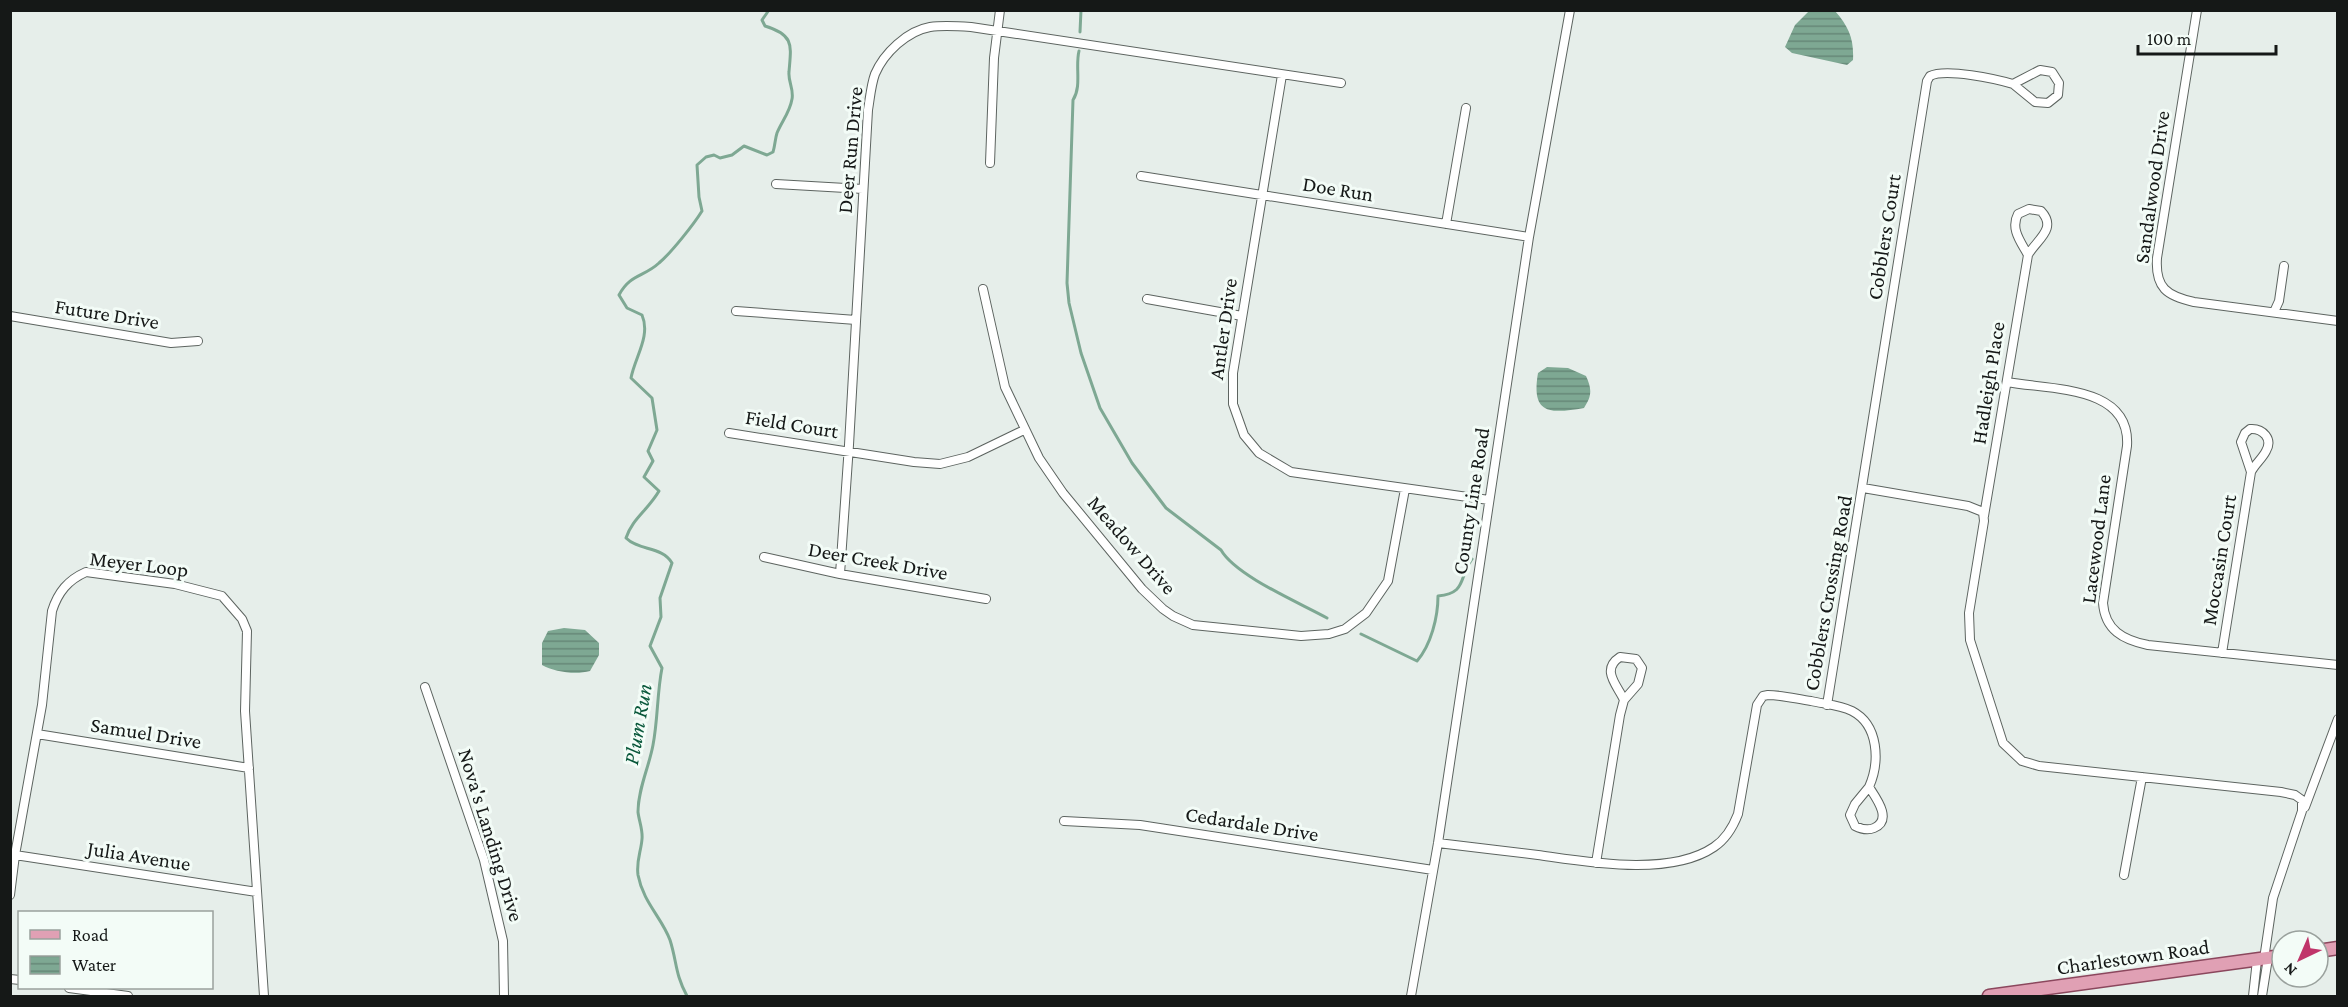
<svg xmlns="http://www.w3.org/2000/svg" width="2348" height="1007" font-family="'Crimson Pro',serif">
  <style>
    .water { fill: url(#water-rules) }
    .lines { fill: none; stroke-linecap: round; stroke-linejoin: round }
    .stream { stroke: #7ea893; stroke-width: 3 }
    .minor-casing { stroke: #5d6460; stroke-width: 10 }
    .primary-casing { stroke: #8b475d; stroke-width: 15 }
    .minor { stroke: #fff; stroke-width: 8 }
    .primary { stroke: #e0a0b4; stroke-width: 12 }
    .labels { text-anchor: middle; stroke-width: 6; stroke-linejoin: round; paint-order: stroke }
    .street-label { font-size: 21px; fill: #151817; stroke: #f3fcf7 }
    .water-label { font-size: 22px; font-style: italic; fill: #08573a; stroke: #f3fcf7 }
  </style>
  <defs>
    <pattern id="water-rules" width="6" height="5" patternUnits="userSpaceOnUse" patternTransform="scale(1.5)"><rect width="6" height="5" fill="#7ea893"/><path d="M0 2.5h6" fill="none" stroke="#687"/></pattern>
  </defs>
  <rect width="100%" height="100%" fill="#e6eeea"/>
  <path class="water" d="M1809 11H1835C1849 27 1854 39 1853 60L1847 65 1792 53 1785 47 1795 25Z
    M1547 367 1568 368 1586 376C1592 389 1592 396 1584 408 1549 414 1531 414 1538 373Z
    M564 628 585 630 599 643V655L590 671C576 675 554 672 542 665V643L548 631Z"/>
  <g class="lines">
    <path class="stream" d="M1080 32 1081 10
      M1079 51C1075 67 1082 86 1073 100L1067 283 1069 303 1081 353 1100 408 1132 463 1166 508 1221 550C1236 576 1300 603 1327 618
      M1361 634 1417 661C1431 645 1438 617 1438 596 1467 593 1458 579 1472 559
      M687 996C675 974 677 962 670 940 662 918 643 902 638 875 636 861 641 852 642 839 643 830 639 821 638 812 638 789 649 767 653 745 658 719 657 693 662 668L650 646 661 617 660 598 672 563C662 546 639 551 626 538 632 519 648 510 659 491L644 477 653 461 648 451 657 430 652 398 631 378C635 357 651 336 642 315L627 308 619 295C630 274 644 277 659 263 671 253 694 224 702 211L699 197 697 165 706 157 714 155 720 158 732 155 744 146 767 155 773 152C775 146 775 139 777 133 782 121 790 112 792 99 794 89 788 82 789 72 791 46 795 35 765 26L762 20 769 10"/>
    <g class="minor-casing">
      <path id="minor" d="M2197 10 2157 258C2155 288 2167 296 2194 302L2338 321
        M2040 70 2052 72 2059 83 2058 95 2048 103 2035 102 2013 84Z
        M1282 75 1233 373V404L1244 435 1259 453 1291 472 1489 500
        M990 163 994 58 1000 10
        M1141 176 1529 237
        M776 184 863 189
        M2029 209 2041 211C2058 229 2036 240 2028 255 2021 242 2010 229 2018 214Z
        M1446 224 1466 108
        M983 289 1005 387 1039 458 1063 493 1142 589 1163 609 1173 616 1193 625 1301 636 1329 634 1345 629 1366 613 1388 581 1405 489
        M1147 299 1242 316
        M736 311 856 320
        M2274 312 2279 301 2284 266
        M10 316 171 343 198 341
        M2007 382C2050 390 2131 385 2127 446L2103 603C2105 630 2123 640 2148 645L2338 665
        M2250 429C2263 428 2273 439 2266 451 2262 459 2255 464 2251 472L2241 442 2245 433Z
        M729 433 914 462 940 464 968 457 1024 430
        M1863 488 1968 506 1983 512 1984 521 1969 613 1970 640 2003 743 2022 761 2039 766 2281 792 2295 795 2302 800V811L2273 898 2264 959
        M1984 516 2028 255
        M764 557 840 574 986 599
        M840 574 849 445 868 110C870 98 871 85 875 74 884 53 907 31 930 27 943 25 957 26 971 27L1341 83
        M2222 653 2251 472
        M1620 657 1636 659 1642 668 1638 684 1624 700C1618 686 1600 670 1620 657Z
        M425 687 484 860 503 941 504 996
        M1827 705 1927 81 1930 76C1946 68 1996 79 2013 84
        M37 734 249 768
        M1869 787C1876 798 1893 820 1874 828 1867 831 1861 829 1855 826L1850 815 1855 804Z
        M2305 807 2338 719
        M1064 821 1140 825 1433 870
        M1438 843C1471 847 1505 851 1538 855 1588 862 1670 877 1714 847 1726 839 1733 827 1738 814L1757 705 1763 696 1768 695C1782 695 1797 699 1811 701 1824 704 1840 705 1852 711 1879 725 1880 762 1869 787
        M15 855 257 892
        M1596 863 1620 715 1624 700
        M2124 875 2142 777
        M10 895 15 855 42 705 52 611C58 592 68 580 86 572L175 584 222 596 242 619 247 631 245 711 264 996
        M10 979 20 980
        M69 988 128 996
        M1411 996 1438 843 1529 237 1570 10
        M2253 996 2257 960
        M2262 996 2268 958"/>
    </g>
    <g class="primary-casing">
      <path id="primary" d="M2318 951 2338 948
        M1989 996 2282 956"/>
    </g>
    <use href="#minor" class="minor"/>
    <use href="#primary" class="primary"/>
  </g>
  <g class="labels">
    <g class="street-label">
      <text transform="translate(850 150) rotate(-85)" y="7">Deer Run Drive</text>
      <text transform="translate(2152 187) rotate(-82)" y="7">Sandalwood Drive</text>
      <text transform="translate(1338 189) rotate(9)" y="7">Doe Run</text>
      <text transform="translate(1884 237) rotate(-81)" y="7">Cobblers Court</text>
      <text transform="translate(107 314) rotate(9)" y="7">Future Drive</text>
      <text transform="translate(1223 329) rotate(-82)" y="7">Antler Drive</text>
      <text transform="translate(1988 383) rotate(-81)" y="7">Hadleigh Place</text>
      <text transform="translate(792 424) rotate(9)" y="7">Field Court</text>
      <text transform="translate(1471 501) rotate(-81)" y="7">County Line Road</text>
      <text transform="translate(2096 539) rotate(-83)" y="7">Lacewood Lane</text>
      <text transform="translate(1132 545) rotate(49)" y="7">Meadow Drive</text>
      <text transform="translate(2219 560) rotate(-81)" y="7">Moccasin Court</text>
      <text transform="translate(878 561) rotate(10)" y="7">Deer Creek Drive</text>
      <text transform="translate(139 564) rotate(7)" y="7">Meyer Loop</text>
      <text transform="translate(1828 593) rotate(-80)" y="7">Cobblers Crossing Road</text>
      <text transform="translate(146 733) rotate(9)" y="7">Samuel Drive</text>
      <text transform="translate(1252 824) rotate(9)" y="7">Cedardale Drive</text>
      <text transform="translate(491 835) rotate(73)" y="7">Nova's Landing Drive</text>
      <text transform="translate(139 856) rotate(9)" y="7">Julia Avenue</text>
      <text transform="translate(2133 957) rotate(-8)" y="7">Charlestown Road</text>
    </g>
    <g class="water-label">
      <text transform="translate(637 724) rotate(-80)" y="8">Plum Run</text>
    </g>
  </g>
  <rect width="2348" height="1007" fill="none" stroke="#151817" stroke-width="24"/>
  <rect x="18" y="911" width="195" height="78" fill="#f3fcf7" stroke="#9aa19d" stroke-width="1.5"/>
  <rect x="30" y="930" width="30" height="9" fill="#e0a0b4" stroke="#9aa19d" stroke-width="1.5"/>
  <text x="72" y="941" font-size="18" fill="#151817">Road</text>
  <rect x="30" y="956" width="30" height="18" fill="url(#water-rules)" stroke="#9aa19d" stroke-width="1.5"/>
  <text x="72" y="971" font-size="18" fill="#151817">Water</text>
  <g transform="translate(2300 959) rotate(224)"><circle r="28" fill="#f3fcf7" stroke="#9aa19d" stroke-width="1.5"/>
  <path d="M0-4.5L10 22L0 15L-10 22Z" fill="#c0356a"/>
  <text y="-9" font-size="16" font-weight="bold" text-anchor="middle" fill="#151817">N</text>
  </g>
  <path d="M2138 45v9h138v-9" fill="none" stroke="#151817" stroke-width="3"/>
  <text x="2147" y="45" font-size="18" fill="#151817" stroke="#f3fcf7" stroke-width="4.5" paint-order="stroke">100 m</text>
</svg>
